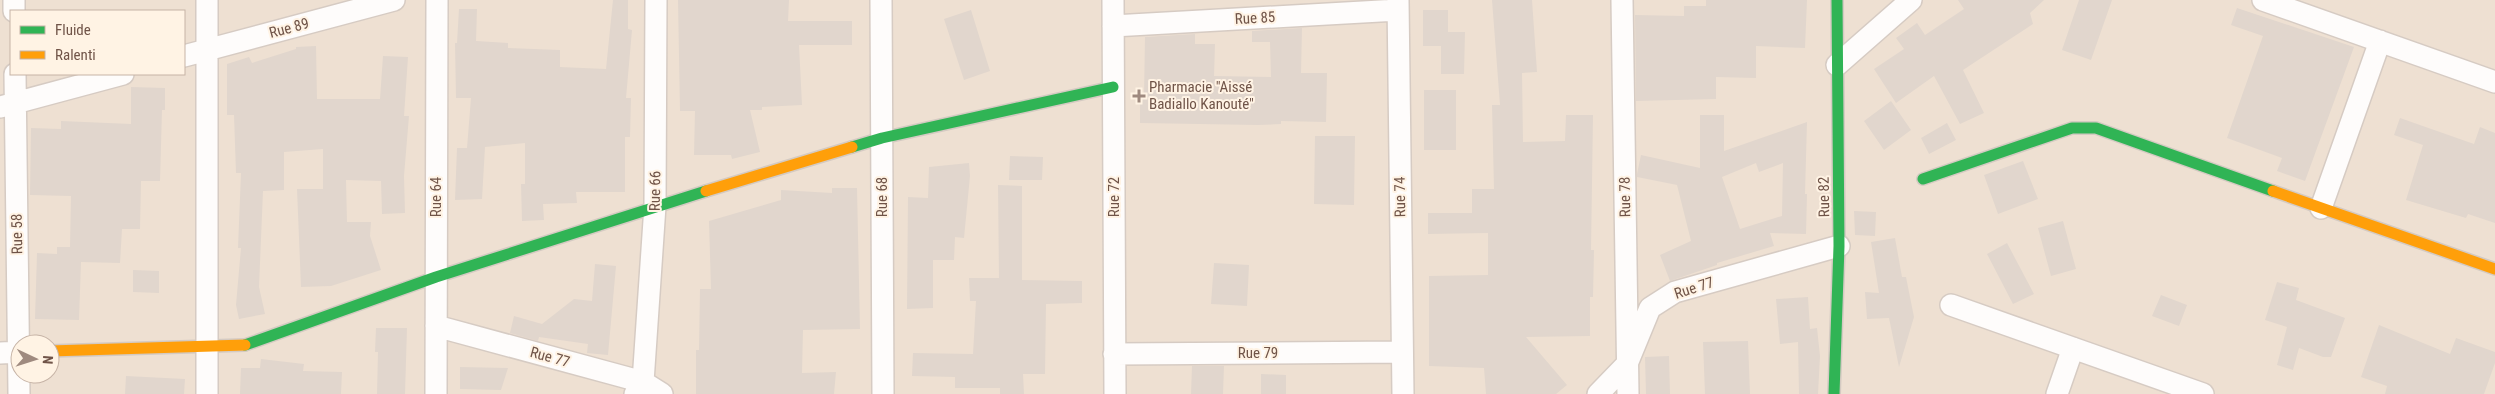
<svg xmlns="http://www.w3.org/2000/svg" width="2495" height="394" font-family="'Roboto Condensed',sans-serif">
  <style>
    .residential { fill: #eee0d2; fill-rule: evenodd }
    .building { fill: #e1d6cd; fill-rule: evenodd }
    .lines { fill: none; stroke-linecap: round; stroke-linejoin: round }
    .street-casing { stroke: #d6cbc3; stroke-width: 24 }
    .fast-casing { stroke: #d4cac2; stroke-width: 14 }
    .slow-casing { stroke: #d4cac2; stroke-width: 14 }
    .street { stroke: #fefcfb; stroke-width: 21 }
    .fast { stroke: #30b455; stroke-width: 11 }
    .slow { stroke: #ff9f0a; stroke-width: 11 }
    .poi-dot { fill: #9f8a7f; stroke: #fff3e4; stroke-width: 2 }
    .labels { text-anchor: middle; stroke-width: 4; stroke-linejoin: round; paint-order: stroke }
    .street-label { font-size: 15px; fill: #705448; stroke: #fff3e4 }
    .poi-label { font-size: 15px; fill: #705448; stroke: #fff3e4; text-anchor: start }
  </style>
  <rect width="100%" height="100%" fill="#f5eee5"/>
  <path class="residential" d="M0 0H2495V394H0ZM11 11H184V74H11ZM20 344H50V374H20Z"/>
  <path class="building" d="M613 0H628V29L632 30 626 98H631L630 137H625V192H576L577 203 543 204 544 220 522 221 521 184H525V143L485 147 482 199 455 200 457 148H467L471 98H456L455 43H457L459 9H477L476 41 508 43V48L560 50V67L606 69Z
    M678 0H789L788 21H852V45H799L802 105 762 107V110H750L760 152 732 159 731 155H694L695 111H680Z
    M1492 0H1532L1537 72 1522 73 1523 142 1565 141 1566 115H1593L1591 250H1594L1593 297H1590V336L1526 337 1567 385 1556 394H1486L1484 368 1429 366V276L1488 275V233L1428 234V213H1472V189H1494L1492 105H1500Z
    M1706 0H1807L1805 48 1756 46V78L1716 77V99L1636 101 1635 15 1684 16V6H1706Z
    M1958 0H2044L2030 13 2033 24 1963 70 1984 113 1960 124 1934 76 1896 103 1874 69 1904 49 1896 38 1917 23 1925 35 1964 9Z
    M2079 0H2112L2091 60 2062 50Z
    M2237 8 2354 47 2305 181 2277 171 2282 158 2227 138 2263 36 2231 25Z
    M971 10 990 71 964 80 944 19Z
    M1423 10H1448V32H1465L1464 74H1441V46H1423Z
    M1302 28 1301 73H1327L1326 122 1281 121V124L1258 125 1140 123V97H1144L1145 37 1195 34V44H1215L1214 76 1271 77 1270 42H1252V31Z
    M316 46 317 99H380L383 56 408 57 404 116H409L404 176 405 213 382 214 381 181 346 180 347 222H371L370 236 381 270 331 286 301 287 297 189H323V149L284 152V190L263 191 259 287 265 314 239 319 236 305 241 248H238L241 173H236L234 115H227V64L249 57 252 63 296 49V47Z
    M131 87 165 88V110H162L160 181H141L140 229H122L120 263 81 262 79 320 35 319 37 253 57 254V247H70L71 196 30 195 31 128 61 129V121L131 124Z
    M1424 90H1456V150H1424Z
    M1891 101 1911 130 1884 150 1864 121Z
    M1700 115H1724V151L1807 122 1805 194H1807L1806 234 1770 233 1774 246 1717 263V265L1670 281 1660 255 1691 241 1677 185 1637 177V174L1641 155 1700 168ZM1756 163 1759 172 1783 163 1782 216 1740 229 1722 177Z
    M2400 118 2474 144 2480 127 2495 133V223L2468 214 2466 218 2406 200 2423 145 2394 135Z
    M1947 123 1956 140 1929 154 1921 138Z
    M1315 136H1355L1354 205 1314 204Z
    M1010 156 1043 157 1042 180H1009Z
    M2023 161 2038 199 1998 214 1984 175Z
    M969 163 970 176 964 238 955 237 954 260H933V308L907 309 908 197 928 198 929 167Z
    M998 185 1022 186V280L1082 281V303L1046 304 1045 374H1023L1024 394H1000V388H955V377L912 376 913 353 973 354 976 301H970L969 278H999Z
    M832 188H857L860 329 803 330 802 373 836 372 834 394H696V350H699L700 289H711L709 221 781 200V190L832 193Z
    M1854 211 1876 212 1875 236 1855 235Z
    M2063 221 2076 269 2051 276 2038 228Z
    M1895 238 1902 277H1906L1914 317 1899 367 1889 318 1867 319 1865 292 1879 293 1871 242Z
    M2007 243 2034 294 2013 304 1987 254Z
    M1214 263 1249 265 1247 306 1211 304Z
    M595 264 616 266 608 355 587 353 588 344 539 337 538 341 510 333 514 316 542 324 574 299 592 301Z
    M133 270 159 271V293L133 292Z
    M2277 282 2299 288 2296 300 2345 318 2331 357H2323L2299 348 2293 370 2277 365 2287 327 2265 320Z
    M2161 295 2187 305 2179 326 2152 316Z
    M1808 297 1810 329 1817 328 1820 356 1818 394H1799L1798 342 1780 344 1776 299Z
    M2379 325 2450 354 2456 338 2495 352V363L2484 394H2385L2387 386 2361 377Z
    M376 328H407L405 394H377L378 352H375Z
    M1748 341 1750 394H1705L1703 342Z
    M1669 356 1670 394H1646L1645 357Z
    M261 359 304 364 303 371 342 372 341 394H240L241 368H260Z
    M1192 366H1224L1223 394H1191Z
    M460 367 508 368 501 390 460 389Z
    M1261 374 1286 375V394H1261Z
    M126 376 185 379 184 394H125Z"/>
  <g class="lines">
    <g class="street-casing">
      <path id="street" d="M14 0V11
        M207 0V394
        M881 0 883 394
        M1113 0 1115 394
        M1398 0 1403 394
        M1622 0 1628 394
        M2263 0 2495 82
        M1113 26 1398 10
        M184 56 394 0
        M1837 65 1911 0
        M15 74 19 394
        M0 107 123 74
        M2321 208 2380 41
        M1951 305 2203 394
        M436 326 643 382 662 394
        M0 353 20 352
        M1114 354 1402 352
        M436 394 437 0
        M635 394 643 382 655 206 656 0
        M1598 394 1627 364 1650 308 1675 292 1839 246
        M2057 394 2073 348"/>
    </g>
    <g class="fast-casing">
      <path id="fast" d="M852 147 882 138 1113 87
        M1923 179 2072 128H2096L2273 191
        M245 345 436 277 706 191
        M1834 394 1839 246 1837 0"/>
    </g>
    <g class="slow-casing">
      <path id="slow" d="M706 191 852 147
        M2273 191 2495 269
        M50 351 245 345"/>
    </g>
    <use href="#street" class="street"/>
    <use href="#fast" class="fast"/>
    <use href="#slow" class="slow"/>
  </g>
  <path class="poi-dot" d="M1136.5 88.5h5v5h5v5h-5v5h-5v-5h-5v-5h5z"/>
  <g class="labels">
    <g class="street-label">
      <text transform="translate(1255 18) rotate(-3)" y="5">Rue 85</text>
      <text transform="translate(289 28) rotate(-15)" y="5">Rue 89</text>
      <text transform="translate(655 191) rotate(-89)" y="5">Rue 66</text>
      <text transform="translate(436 197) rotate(-90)" y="5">Rue 64</text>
      <text transform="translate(882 197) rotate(-90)" y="5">Rue 68</text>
      <text transform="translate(1114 197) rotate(-90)" y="5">Rue 72</text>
      <text transform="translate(1400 197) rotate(-91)" y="5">Rue 74</text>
      <text transform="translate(1625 197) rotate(-91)" y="5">Rue 78</text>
      <text transform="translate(1824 197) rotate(-91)" y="5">Rue 82</text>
      <text transform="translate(17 234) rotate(-91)" y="5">Rue 58</text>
      <text transform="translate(1694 288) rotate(-18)" y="5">Rue 77</text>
      <text x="1258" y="358">Rue 79</text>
      <text transform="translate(550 357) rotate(15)" y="5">Rue 77</text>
    </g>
    <g class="poi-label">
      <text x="1149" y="92">Pharmacie "Aissé<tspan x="1149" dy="17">Badiallo Kanouté"</tspan></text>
    </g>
  </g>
  <rect x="10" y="10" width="175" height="65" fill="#fff3e4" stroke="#c6b3a6"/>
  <rect x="20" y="26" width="25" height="8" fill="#30b455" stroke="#c6b3a6"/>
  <text x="55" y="35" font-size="15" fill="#705448">Fluide</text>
  <rect x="20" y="51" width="25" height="8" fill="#ff9f0a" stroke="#c6b3a6"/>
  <text x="55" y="60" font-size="15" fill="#705448">Ralenti</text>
  <g transform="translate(35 359) rotate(94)"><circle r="24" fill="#fff3e4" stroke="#c6b3a6"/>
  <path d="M0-4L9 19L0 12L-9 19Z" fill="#9f8a7f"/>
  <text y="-8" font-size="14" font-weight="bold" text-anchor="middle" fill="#705448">N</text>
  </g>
</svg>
